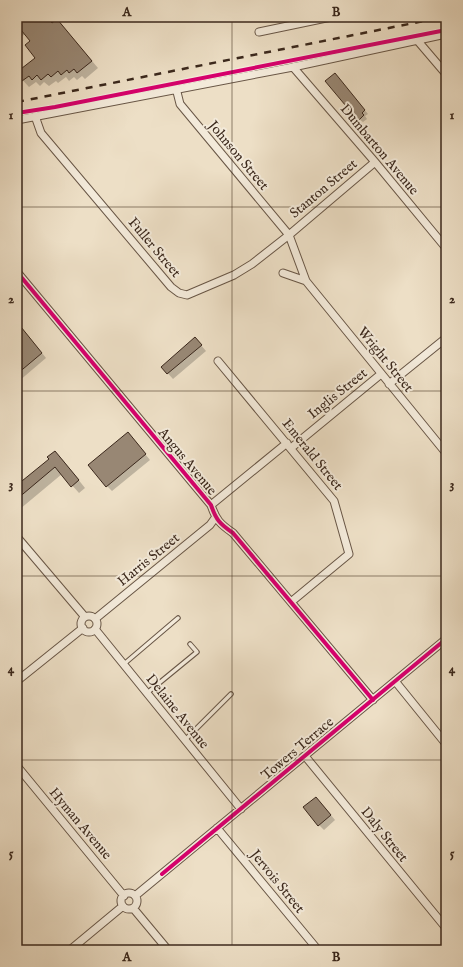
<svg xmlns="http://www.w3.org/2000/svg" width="463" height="967" font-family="'IM FELL English',serif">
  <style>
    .shadow { fill: #0003 }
    .building { fill: #988774; stroke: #3b281c }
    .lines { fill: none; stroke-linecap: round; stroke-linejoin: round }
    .service-casing { stroke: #685646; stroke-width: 5.5 }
    .minor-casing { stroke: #685646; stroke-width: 9 }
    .service { stroke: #f3eada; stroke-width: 3.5 }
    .minor { stroke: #f3eada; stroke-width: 7 }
    .rail { stroke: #3b281c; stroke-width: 2.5; stroke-dasharray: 7 7; stroke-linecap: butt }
    .cycleway-casing { stroke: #f3eada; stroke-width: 6 }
    .cycleway { stroke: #d6006c; stroke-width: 4 }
    .grid { fill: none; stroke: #3b281c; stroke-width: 1; stroke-opacity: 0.55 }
    .labels { text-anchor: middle; stroke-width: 4; stroke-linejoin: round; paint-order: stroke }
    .street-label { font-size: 14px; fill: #3b281c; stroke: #f3eada }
    .neatline { fill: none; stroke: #3b281c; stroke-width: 1.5 }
    .grid-label { font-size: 13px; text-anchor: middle; font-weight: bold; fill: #3b281c }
  </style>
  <rect width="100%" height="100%" fill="#eddfc6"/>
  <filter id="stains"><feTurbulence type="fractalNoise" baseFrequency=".005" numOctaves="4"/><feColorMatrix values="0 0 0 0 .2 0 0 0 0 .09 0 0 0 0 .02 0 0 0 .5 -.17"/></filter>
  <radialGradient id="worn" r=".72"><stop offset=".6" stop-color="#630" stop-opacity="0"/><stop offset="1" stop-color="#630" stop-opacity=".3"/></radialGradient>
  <path class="shadow" d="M17 17H47L53 24 57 20 98 68 85 79 82 76 77 80 74 77 69 81 66 77 58 83 56 81 49 86 44 82 40 86 36 82 29 87 17 74 36 58 31 41 25 34 20 38 17 34Z
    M338 78 368 114 365 116 367 119 363 122 359 119Z
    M17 322 46 358 19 381 17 379Z
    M200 344 206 351 173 379 162 367Z
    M133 439 150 460 112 491 107 486Z
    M50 459H62L85 488 79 493 62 474 20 509 17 505V487Z
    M321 803 335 820 324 830 319 825Z"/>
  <path class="building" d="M17 17H47L52 23 57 19 92 61 77 73 74 69 69 73 67 70 61 75 58 71 51 77 48 74 41 80 37 75 32 80 29 76 22 81 17 75V72L35 58 25 45 30 41 17 25Z
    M335 73 365 110 362 113 364 115 359 120 356 118 325 81Z
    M17 322 42 353 17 374Z
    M195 337 202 345 167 374 161 367Z
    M128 432 146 454 106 487 88 465Z
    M55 451 79 480 71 487 55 467 17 499V485L49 459 47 457Z
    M316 797 331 815 318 826 303 807Z"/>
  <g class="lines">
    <g class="service-casing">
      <path id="service" d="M124 664 178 618
        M147 693 197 652 190 644
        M185 740 231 694"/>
    </g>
    <g class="minor-casing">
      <path id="minor" d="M259 32 331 17
        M417 40 446 74
        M293 67 375 162 446 248
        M176 88 180 104 289 235 306 281 446 453
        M35 116 41 133 171 287 179 293 187 295 234 275 252 264 289 235 375 162
        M17 120 293 67 446 34
        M17 272 211 505C216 520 220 524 233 533L373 700
        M283 273 306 281
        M218 361 334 501 349 554 291 602
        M389 384 446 338
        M291 448 381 374
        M211 505 287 443
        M17 537 85 617
        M81 624a8 8 0 1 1 16 0a8 8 0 1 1-16 0Z
        M95 619 210 525 215 518
        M95 629 241 809
        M17 681 83 628
        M395 681 446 744
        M305 756 446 928
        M17 766 124 896
        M217 828 318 950
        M121 901a8 8 0 1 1 16 0a8 8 0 1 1-16 0Z
        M135 896 446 639
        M133 908 168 950
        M17 948 18 950
        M70 950 123 906"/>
    </g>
    <use href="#service" class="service"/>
    <use href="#minor" class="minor"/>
    <path class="rail" d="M17 102 444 17"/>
    <g class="cycleway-casing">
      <path id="cycleway" d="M17 113 55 107 446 30
        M17 272 211 505C216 520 220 524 233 533L373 700
        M162 874 446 639"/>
    </g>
    <use href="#cycleway" class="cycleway"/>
  </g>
  <path class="grid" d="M232 17V950M17 207H446M17 391H446M17 576H446M17 760H446"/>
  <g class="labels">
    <g class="street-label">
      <text transform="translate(380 149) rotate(50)" y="5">Dumbarton Avenue</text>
      <text transform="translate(239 155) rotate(50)" y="5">Johnson Street</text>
      <text transform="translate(323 188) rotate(-40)" y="5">Stanton Street</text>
      <text transform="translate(155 247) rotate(50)" y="5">Fuller Street</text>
      <text transform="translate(386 359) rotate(51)" y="5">Wright Street</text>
      <text transform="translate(337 393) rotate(-39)" y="5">Inglis Street</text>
      <text transform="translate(313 454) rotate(51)" y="5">Emerald Street</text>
      <text transform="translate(188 461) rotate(50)" y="5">Angus Avenue</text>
      <text transform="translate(148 559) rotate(-39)" y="5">Harris Street</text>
      <text transform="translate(178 711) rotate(51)" y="5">Delaine Avenue</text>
      <text transform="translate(297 748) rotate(-40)" y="5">Towers Terrace</text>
      <text transform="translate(81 823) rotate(50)" y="5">Hyman Avenue</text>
      <text transform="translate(385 834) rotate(51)" y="5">Daly Street</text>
      <text transform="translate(278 881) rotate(51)" y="5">Jervois Street</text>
    </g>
  </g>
  <rect width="463" height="967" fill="none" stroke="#eddfc6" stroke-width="44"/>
  <rect x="22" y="22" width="419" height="923" class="neatline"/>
  <g class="grid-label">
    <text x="127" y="16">A</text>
    <text x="336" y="16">B</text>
    <text x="11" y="119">1</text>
    <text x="452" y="119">1</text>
    <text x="11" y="303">2</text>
    <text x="452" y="303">2</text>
    <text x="11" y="488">3</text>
    <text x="452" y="488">3</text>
    <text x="11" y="673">4</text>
    <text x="452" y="673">4</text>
    <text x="11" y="857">5</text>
    <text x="452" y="857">5</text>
    <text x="127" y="961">A</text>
    <text x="336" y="961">B</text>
  </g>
  <rect width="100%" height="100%" filter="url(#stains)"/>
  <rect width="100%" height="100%" fill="url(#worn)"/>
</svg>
